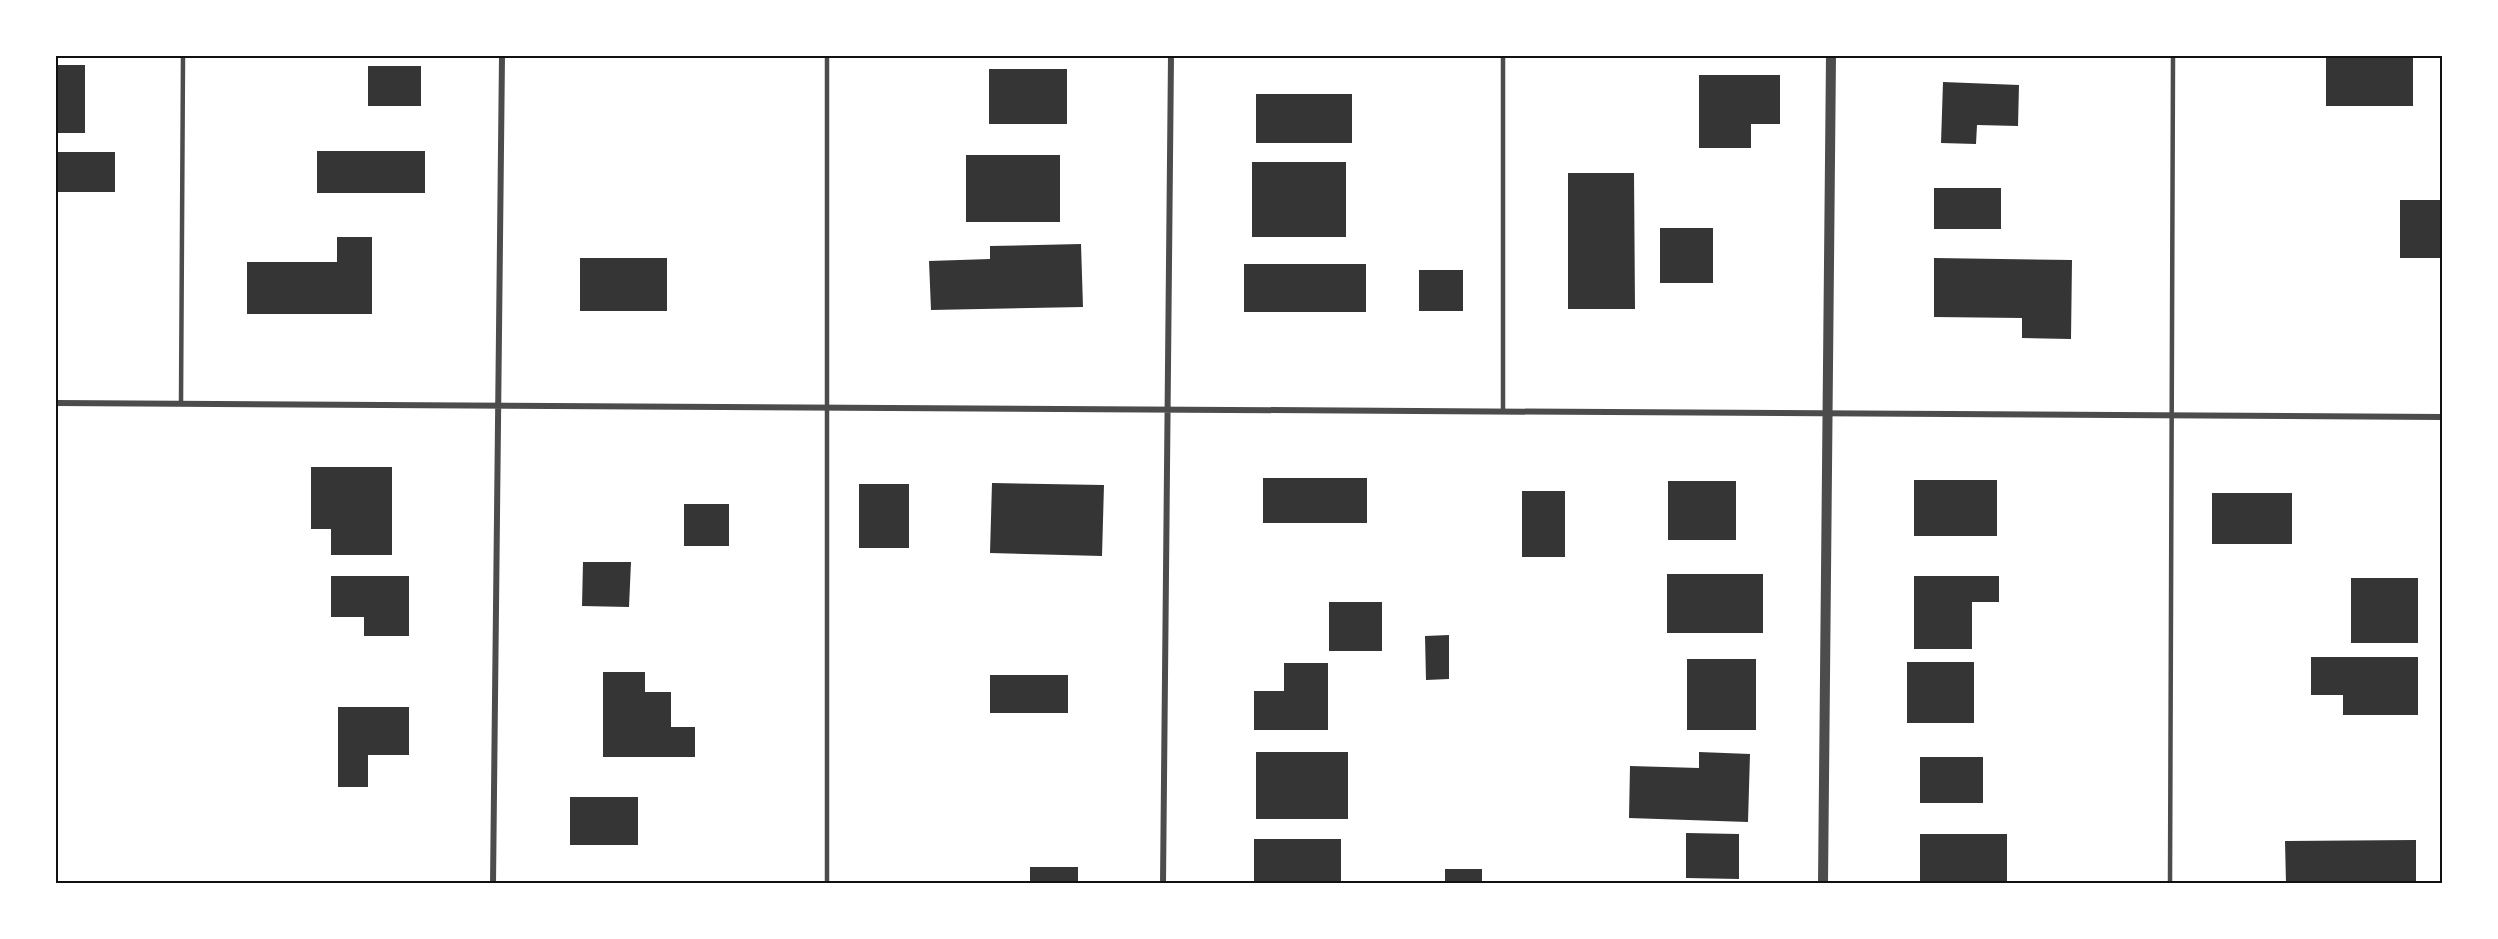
<svg xmlns="http://www.w3.org/2000/svg" width="2498" height="939" font-family="'Alegreya Sans',sans-serif">
  <style>
    .building { fill: #353535 }
    .lines { fill: none; stroke-linecap: round; stroke-linejoin: round }
    .service { stroke: #4c4c4c; stroke-width: 4.5 }
    .minor { stroke: #4c4c4c; stroke-width: 6 }
    .tertiary { stroke: #4c4c4c; stroke-width: 10 }
    .neatline { fill: none; stroke: #111; stroke-width: 2 }
  </style>
  <rect width="100%" height="100%" fill="#fff"/>
  <path class="building" d="M2326 56H2413V106H2326Z
    M56 65H85V133H56Z
    M368 66H421V106H368Z
    M989 69H1067V124H989Z
    M1699 75H1780V124H1751V148H1699Z
    M1943 82 2019 85 2018 126 1977 125 1976 144 1941 143Z
    M1256 94H1352V143H1256Z
    M317 151H425V193H317Z
    M57 152H115V192H57Z
    M966 155H1060V222H966Z
    M1252 162H1346V237H1252Z
    M1568 173H1634L1635 309H1568Z
    M1934 188H2001V229H1934Z
    M2400 200H2442V258H2400Z
    M1660 228H1713V283H1660Z
    M337 237H372V314H247V262H337Z
    M1081 244 1083 307 931 310 929 261 990 259V246Z
    M580 258H667V311H580Z
    M1934 258 2072 260 2071 339 2022 338V318L1934 317Z
    M1244 264H1366V312H1244Z
    M1419 270H1463V311H1419Z
    M56 292H58V340H56Z
    M311 467H392V555H331V529H311Z
    M1263 478H1367V523H1263Z
    M1914 480H1997V536H1914Z
    M1668 481H1736V540H1668Z
    M992 483 1104 485 1102 556 990 553Z
    M859 484H909V548H859Z
    M1522 491H1565V557H1522Z
    M2212 493H2292V544H2212Z
    M684 504H729V546H684Z
    M583 562H631L629 607 582 606Z
    M1667 574H1763V633H1667Z
    M331 576H409V636H364V617H331Z
    M1914 576H1999V602H1972V649H1914Z
    M2351 578H2418V643H2351Z
    M1329 602H1382V651H1329Z
    M1449 635V679L1426 680 1425 636Z
    M2311 657H2418V715H2343V695H2311Z
    M1687 659H1756V730H1687Z
    M1907 662H1974V723H1907Z
    M1284 663H1328V730H1254V691H1284Z
    M603 672H645V692H671V727H695V757H603Z
    M990 675H1068V713H990Z
    M338 707H409V755H368V787H338Z
    M1256 752H1348V819H1256Z
    M1699 752 1750 754 1748 822 1629 818 1630 766 1699 768Z
    M1920 757H1983V803H1920Z
    M570 797H638V845H570Z
    M1686 833 1739 834V879L1686 878Z
    M1920 834H2007V884H1920Z
    M1254 839H1341V882L1254 884Z
    M2416 840V884H2286L2285 841Z
    M1030 867H1078V884H1030Z
    M1445 869H1482V884H1445Z"/>
  <g class="lines">
    <path class="service" d="M827 56V884
      M1503 56V411
      M181 403 183 56
      M2170 884 2173 56"/>
    <path class="minor" d="M56 403 2442 417
      M493 884 502 56
      M1163 884 1171 56"/>
    <path class="tertiary" d="M1823 884 1831 56"/>
  </g>
  <rect width="2498" height="939" fill="none" stroke="#ffffff" stroke-width="114"/>
  <rect x="57" y="57" width="2384" height="825" class="neatline"/>
</svg>
